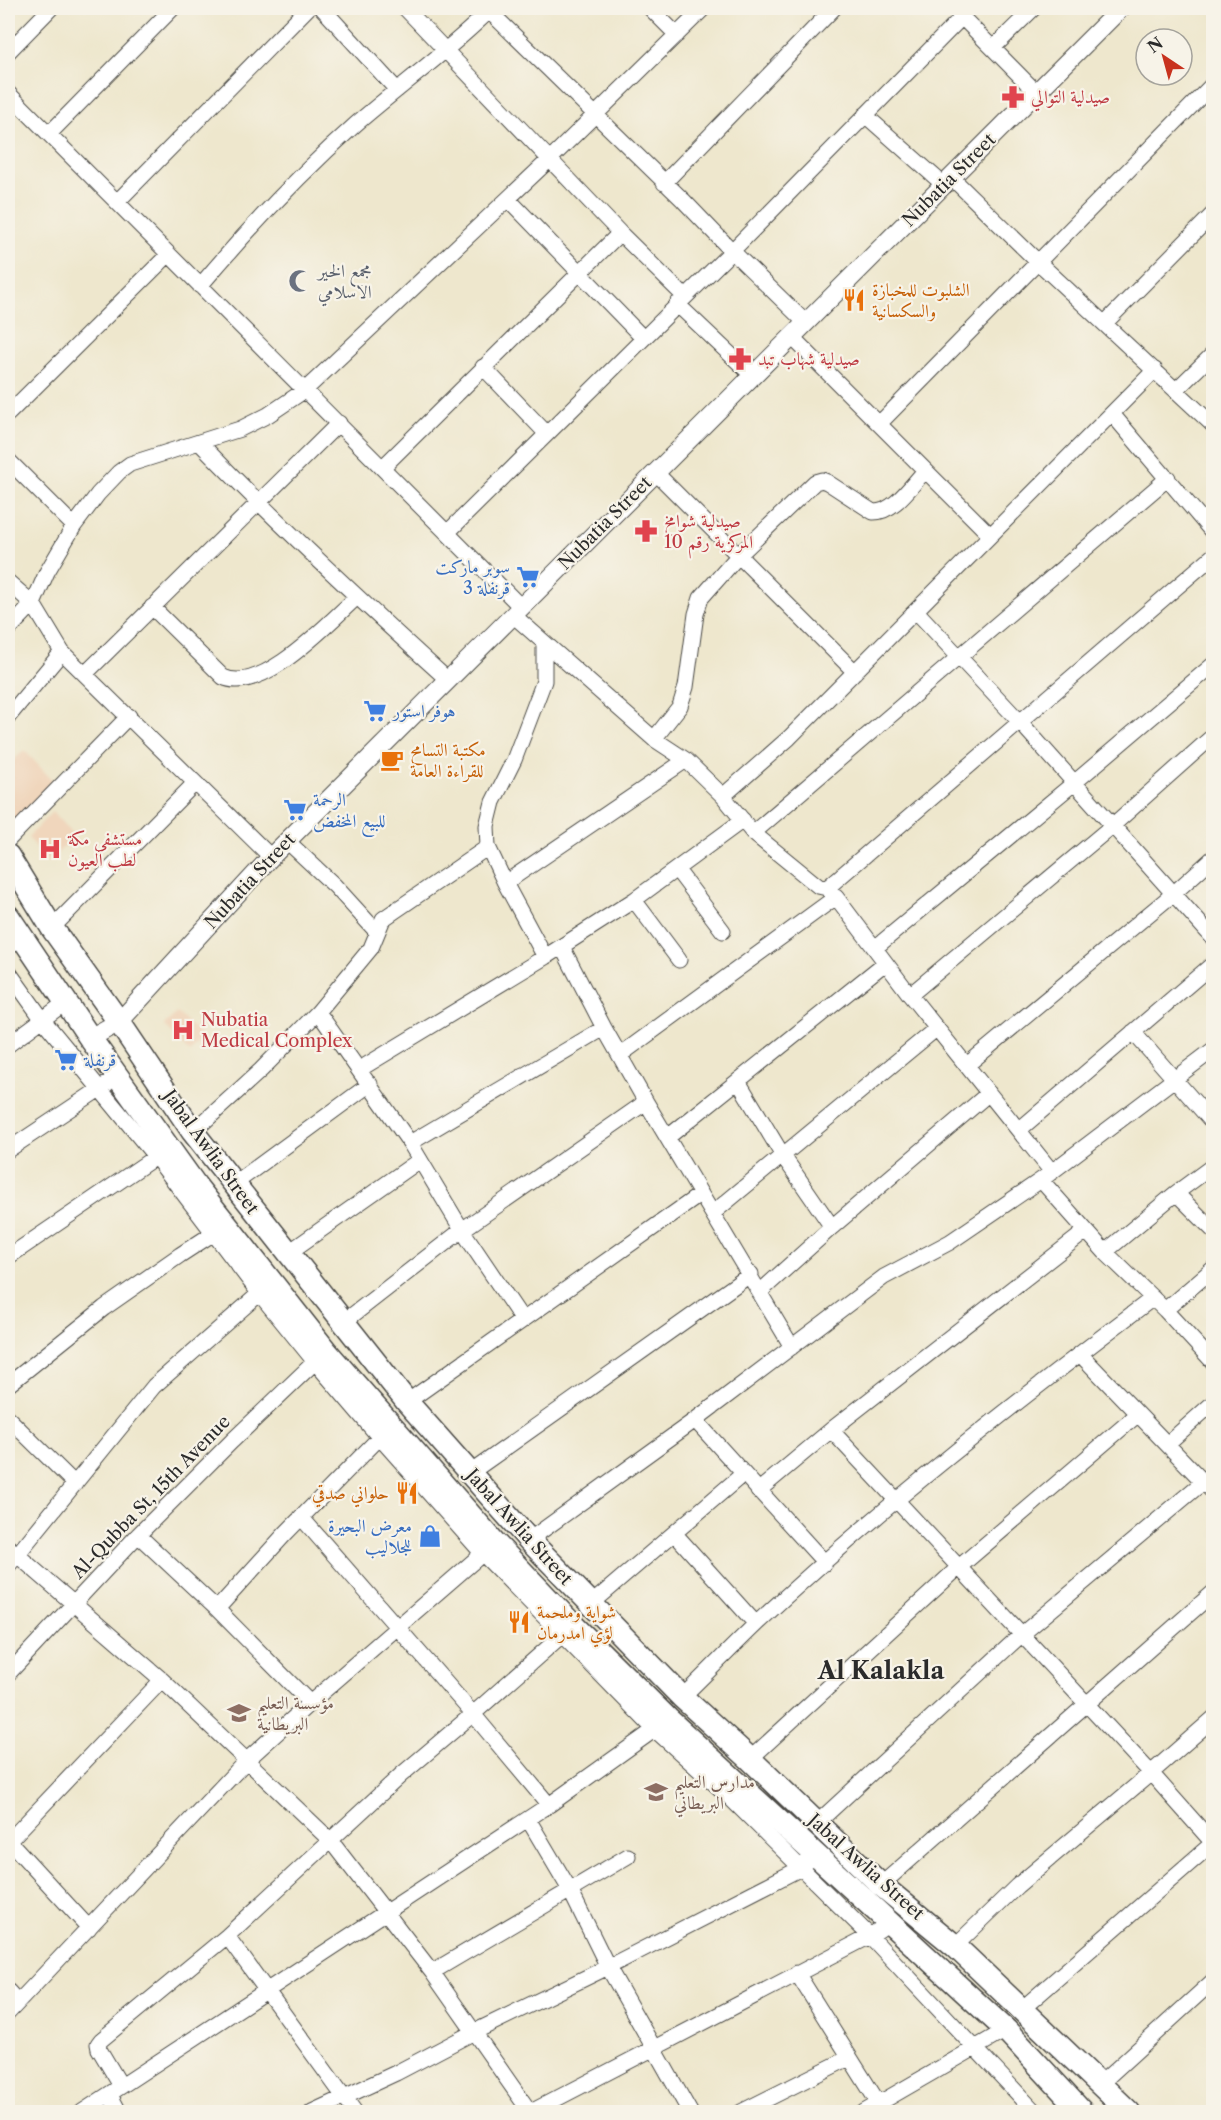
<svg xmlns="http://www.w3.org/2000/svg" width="1221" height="2120" font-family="'Libre Caslon Text',Amiri,serif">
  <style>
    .built { fill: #f0d6bc }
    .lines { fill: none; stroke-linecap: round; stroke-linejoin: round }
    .minor-casing { stroke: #484743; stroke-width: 17 }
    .tertiary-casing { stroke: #484743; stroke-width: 20 }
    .primary-casing { stroke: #484743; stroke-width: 25 }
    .minor { stroke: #fff; stroke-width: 15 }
    .tertiary { stroke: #fff; stroke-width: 18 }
    .primary { stroke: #fff; stroke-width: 22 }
    .labels { text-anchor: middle; stroke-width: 4.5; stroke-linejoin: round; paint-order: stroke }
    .health-label { font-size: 18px; fill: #be3a42; stroke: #f7f3e8; text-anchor: start }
    .street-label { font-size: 18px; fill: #2b2b2b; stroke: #f7f3e8 }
    .worship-label { font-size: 18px; fill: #5b616d; stroke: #f7f3e8; text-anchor: start }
    .food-label { font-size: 18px; fill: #c56008; stroke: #f7f3e8; text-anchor: start }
    .shop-label { font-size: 18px; fill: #366cbe; stroke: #f7f3e8; text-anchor: start }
    .education-label { font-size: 18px; fill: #785e54; stroke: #f7f3e8; text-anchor: start }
    .district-label { font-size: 24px; font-weight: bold; fill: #2b2b2b; stroke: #f7f3e8 }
  </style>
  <rect width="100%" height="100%" fill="#f7f3e8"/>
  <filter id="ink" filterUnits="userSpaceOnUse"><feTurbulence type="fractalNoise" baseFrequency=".0167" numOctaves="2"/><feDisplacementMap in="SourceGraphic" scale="12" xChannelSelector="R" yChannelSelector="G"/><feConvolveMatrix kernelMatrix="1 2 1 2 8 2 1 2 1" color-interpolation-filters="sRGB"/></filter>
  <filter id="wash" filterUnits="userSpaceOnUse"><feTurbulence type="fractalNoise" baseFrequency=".008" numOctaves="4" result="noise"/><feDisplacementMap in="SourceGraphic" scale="24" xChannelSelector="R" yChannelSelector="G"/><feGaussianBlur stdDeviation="1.35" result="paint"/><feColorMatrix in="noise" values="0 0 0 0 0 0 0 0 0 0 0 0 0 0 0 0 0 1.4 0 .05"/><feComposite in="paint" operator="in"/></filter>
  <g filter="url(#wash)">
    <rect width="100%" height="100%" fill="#eee7cd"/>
    <path class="built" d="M24 750 56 784 8 828V766Z
      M52 812 75 836 48 862 28 837Z
      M177 1013 202 1036 190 1053 164 1025Z"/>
  </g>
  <g filter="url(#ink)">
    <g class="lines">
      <g class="minor-casing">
        <path id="minor" d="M322 8 397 90
          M405 8 620 233 685 297
          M486 8 683 200 732 251 806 323
          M650 8 677 35
          M953 8 1036 92
          M993 48 1034 8
          M8 52 51 8
          M8 93 521 607
          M865 115 944 185
          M49 134 173 8
          M951 177 1038 262 1214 426
          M664 183 834 8
          M508 199 643 338
          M117 202 308 8
          M200 286C249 228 300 174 356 124 401 85 450 50 492 8
          M677 304 753 376
          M1105 323 1214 213
          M792 337 990 535
          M483 367 547 434
          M1176 390 1214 353
          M8 414 169 254
          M1113 415 1214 534
          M879 424 1214 83
          M199 442C279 525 363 603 448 680
          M8 460 74 526
          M383 467 620 233
          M656 473 855 672
          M447 533 732 251 962 17
          M8 582 33 604 62 652 271 857
          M152 607 223 677C262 696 330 621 357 597
          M916 611 1020 722 1214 939
          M513 615 654 739 686 760 723 796 753 833 818 886 827 888 832 895
          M8 630 33 604 47 572 74 526 98 494 119 472 130 464 240 429 268 415 305 390 550 159 704 8
          M544 642V681L514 760 493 802 487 826 488 847 505 883 545 957
          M85 674 339 423
          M8 717 62 652
          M654 739 680 706 686 687 696 614 701 598 739 555 815 482 822 480 827 482 873 512C894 513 912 484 925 471
          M723 796 789 738 1155 370
          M753 833 1168 478
          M8 840 129 716
          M287 841 335 886 376 931
          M677 870 723 931
          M505 883 686 760
          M827 888 1214 555
          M634 900 679 960
          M52 928 195 783
          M8 947 22 937
          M562 947 604 1028 646 1102 792 1347
          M875 948 1074 783 1214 664
          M8 971 43 1020 155 1156 259 1293 315 1362 380 1438 483 1554 655 1730 727 1795 870 1936 1035 2112
          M910 995 1112 826 1214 735
          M318 1012 410 1143 462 1230 522 1319
          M1133 1032 1214 1124
          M8 1045 66 1002
          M620 1055 836 897 910 995 1052 1172
          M967 1065 1173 894 1214 857
          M360 1069 545 957 634 900 743 820
          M738 1081 783 1156 832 1227
          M1019 1130 1214 963
          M193 1132 261 1070 318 1012 371 948 383 919 488 847
          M668 1137 885 963
          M410 1143 604 1028
          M8 1150 107 1084
          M1041 1180 1105 1252 1165 1310 1214 1363
          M234 1184 370 1084
          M1176 1193 1214 1231
          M713 1213 937 1028
          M1105 1252 1176 1193 1214 1165
          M288 1253 420 1160
          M8 1257 164 1151
          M761 1291 832 1227 989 1093
          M1165 1310 1214 1268
          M345 1321 462 1230 646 1102
          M1080 1354 1214 1493
          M8 1385 104 1308 180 1255 220 1229
          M407 1402 701 1194
          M8 1418 75 1484
          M695 1420 825 1563
          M831 1430 1151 1773 1214 1844
          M1167 1444 1214 1402
          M470 1473 751 1274
          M758 1491 831 1430 1086 1231
          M301 1517 473 1714 549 1805
          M674 1533 756 1624
          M138 1535 217 1609 310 1703
          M529 1540 695 1420 884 1277 950 1242 1041 1180 1214 1049
          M8 1547 162 1680 330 1840 432 1972 530 2112
          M8 1566 154 1386 267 1287
          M590 1605 743 1474
          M217 1609 285 1534 386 1431
          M8 1674 138 1535 232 1441 321 1356
          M682 1697C707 1673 731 1648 756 1624 881 1507 1017 1401 1153 1298
          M750 1759 958 1568 1137 1415
          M528 1819 570 1890 608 1967 690 2112
          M817 1823 1021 1635 1203 1482
          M9 1841 89 1928
          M8 1842 162 1680
          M881 1885 1214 1592
          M227 1936 355 2112
          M955 1946 1017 1886 1151 1773 1214 1718
          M432 1972 628 1856
          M797 1973 884 2112
          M8 1991 18 2002
          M1022 2009 1214 1842
          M8 2013 247 1760 310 1703 490 1547
          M1100 2084 1214 1980
          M121 2086 99 2049 98 2044 101 2040 227 1936 401 1775 473 1714 569 1629
          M110 2095 119 2112
          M82 2112 549 1805 661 1725
          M312 2112 396 2073 474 2032 608 1967 801 1868 808 1861
          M531 2112 870 1936 889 1923
          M741 2112 849 2058
          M864 2112 1006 2030"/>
      </g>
      <g class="tertiary-casing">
        <path id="tertiary" d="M90 1038 119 1022 271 857 1121 8"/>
      </g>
      <g class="primary-casing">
        <path id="primary" d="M8 856 52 928 119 1022 193 1132 407 1402 529 1540 682 1697 750 1759 881 1885 955 1946 1129 2112
          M8 916 90 1038 196 1186 326 1351 495 1543 573 1625 668 1719 1006 2030 1082 2112"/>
      </g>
      <use href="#minor" class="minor"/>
      <use href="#tertiary" class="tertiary"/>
      <use href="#primary" class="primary"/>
    </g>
  </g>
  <defs>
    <g id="pharmacy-bare" transform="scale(1.8)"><path d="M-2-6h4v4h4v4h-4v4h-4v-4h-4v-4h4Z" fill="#e0444e" stroke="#f7f3e8" stroke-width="2.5" paint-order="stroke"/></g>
    <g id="mosque-bare" transform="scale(1.8)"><path d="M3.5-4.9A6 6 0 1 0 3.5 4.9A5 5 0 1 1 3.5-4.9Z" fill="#6b7280" stroke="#f7f3e8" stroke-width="2.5" paint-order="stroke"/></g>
    <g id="restaurant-bare" transform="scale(1.8)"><path d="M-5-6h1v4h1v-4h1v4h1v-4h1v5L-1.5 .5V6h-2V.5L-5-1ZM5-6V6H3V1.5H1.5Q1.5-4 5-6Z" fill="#e8710a" stroke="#f7f3e8" stroke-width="2.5" paint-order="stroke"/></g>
    <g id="supermarket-bare" transform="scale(1.8)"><path d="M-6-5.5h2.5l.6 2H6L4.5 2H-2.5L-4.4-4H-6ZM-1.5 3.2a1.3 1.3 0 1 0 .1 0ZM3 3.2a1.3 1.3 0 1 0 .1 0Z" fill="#3f7fe0" stroke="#f7f3e8" stroke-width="2.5" paint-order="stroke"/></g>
    <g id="cafe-bare" transform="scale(1.8)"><path d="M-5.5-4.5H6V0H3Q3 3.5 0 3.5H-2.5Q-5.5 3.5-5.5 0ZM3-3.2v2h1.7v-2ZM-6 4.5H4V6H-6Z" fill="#e8710a" stroke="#f7f3e8" stroke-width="2.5" paint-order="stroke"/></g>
    <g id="hospital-bare" transform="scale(1.8)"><path d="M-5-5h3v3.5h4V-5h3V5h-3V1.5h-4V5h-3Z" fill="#e0444e" stroke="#f7f3e8" stroke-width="2.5" paint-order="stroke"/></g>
    <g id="shop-bare" transform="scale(1.8)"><path d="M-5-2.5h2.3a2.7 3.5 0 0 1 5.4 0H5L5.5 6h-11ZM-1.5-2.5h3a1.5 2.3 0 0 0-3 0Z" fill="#3f7fe0" stroke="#f7f3e8" stroke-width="2.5" paint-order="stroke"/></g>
    <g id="school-bare" transform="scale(1.8)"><path d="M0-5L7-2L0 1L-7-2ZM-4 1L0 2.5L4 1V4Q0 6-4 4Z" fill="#8d6e63" stroke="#f7f3e8" stroke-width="2.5" paint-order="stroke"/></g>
  </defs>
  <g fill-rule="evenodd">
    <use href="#pharmacy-bare" x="1013" y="97"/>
    <use href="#mosque-bare" x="300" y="281"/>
    <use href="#restaurant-bare" x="854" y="300"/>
    <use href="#pharmacy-bare" x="740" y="359"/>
    <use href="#pharmacy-bare" x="646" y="531"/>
    <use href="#supermarket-bare" x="528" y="577"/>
    <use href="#supermarket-bare" x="375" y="711"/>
    <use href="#cafe-bare" x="392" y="760"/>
    <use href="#supermarket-bare" x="295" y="810"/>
    <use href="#hospital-bare" x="50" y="849"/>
    <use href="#hospital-bare" x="183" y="1030"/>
    <use href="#supermarket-bare" x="66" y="1060"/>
    <use href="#restaurant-bare" x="407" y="1493"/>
    <use href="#shop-bare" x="430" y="1536"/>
    <use href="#restaurant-bare" x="519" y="1622"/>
    <use href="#school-bare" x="239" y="1713"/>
    <use href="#school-bare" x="656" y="1792"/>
  </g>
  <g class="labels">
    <g class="health-label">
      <text x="1031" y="103">صيدلية التوالي</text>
      <text x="758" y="365">صيدلية شهاب تبد</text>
      <text x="664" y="527">صيدلية شوامخ<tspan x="664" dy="21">المركزية رقم 10</tspan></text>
      <text x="68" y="845">مستشفى مكة<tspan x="68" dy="21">لطب العيون</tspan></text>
      <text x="201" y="1026">Nubatia<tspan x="201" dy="21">Medical Complex</tspan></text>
    </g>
    <g class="street-label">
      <text transform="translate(949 180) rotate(-45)" y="6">Nubatia Street</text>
      <text transform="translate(605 523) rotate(-45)" y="6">Nubatia Street</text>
      <text transform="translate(250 881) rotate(-47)" y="6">Nubatia Street</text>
      <text transform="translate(211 1152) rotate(54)" y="6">Jabal Awlia Street</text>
      <text transform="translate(151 1497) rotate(-46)" y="6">Al-Qubba St, 15th Avenue</text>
      <text transform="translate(519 1527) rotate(48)" y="6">Jabal Awlia Street</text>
      <text transform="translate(866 1867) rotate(42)" y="6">Jabal Awlia Street</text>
    </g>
    <g class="worship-label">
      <text x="318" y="277">مجمع الخير<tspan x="318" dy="21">الاسلامي</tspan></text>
    </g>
    <g class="food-label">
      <text x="872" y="296">الشلبوت للمخبازة<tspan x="872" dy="21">والسكسانية</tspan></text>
      <text x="410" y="756">مكتبة التسامح<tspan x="410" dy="21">للقراءة العامة</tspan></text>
      <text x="389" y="1499" text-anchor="end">حلواني صدقي</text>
      <text x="537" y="1618">شواية وملحمة<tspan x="537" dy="21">لؤي امدرمان</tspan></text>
    </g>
    <g class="shop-label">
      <text x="510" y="573" text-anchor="end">سوبر ماركت<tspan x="510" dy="21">قرنفلة 3</tspan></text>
      <text x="393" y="717">هوفر استور</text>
      <text x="313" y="806">الرحمة<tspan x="313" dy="21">للبيع المخفض</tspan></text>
      <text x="84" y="1066">قرنفلة</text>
      <text x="412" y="1532" text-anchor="end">معرض البحيرة<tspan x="412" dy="21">للجلاليب</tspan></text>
    </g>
    <g class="education-label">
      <text x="257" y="1709">مؤسسة التعليم<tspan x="257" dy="21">البريطانية</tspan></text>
      <text x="674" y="1788">مدارس التعليم<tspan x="674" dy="21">البريطاني</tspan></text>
    </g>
    <g class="district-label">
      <text x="881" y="1679">Al Kalakla</text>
    </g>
  </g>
  <rect width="1221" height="2120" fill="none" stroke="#f7f3e8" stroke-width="30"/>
  <g transform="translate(1164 57) rotate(324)"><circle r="28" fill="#f7f3e8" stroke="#a5a39c" stroke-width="1.5"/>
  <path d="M0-4.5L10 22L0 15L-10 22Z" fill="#c8321e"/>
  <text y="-9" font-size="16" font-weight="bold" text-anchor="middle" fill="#2b2b2b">N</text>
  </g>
</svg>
